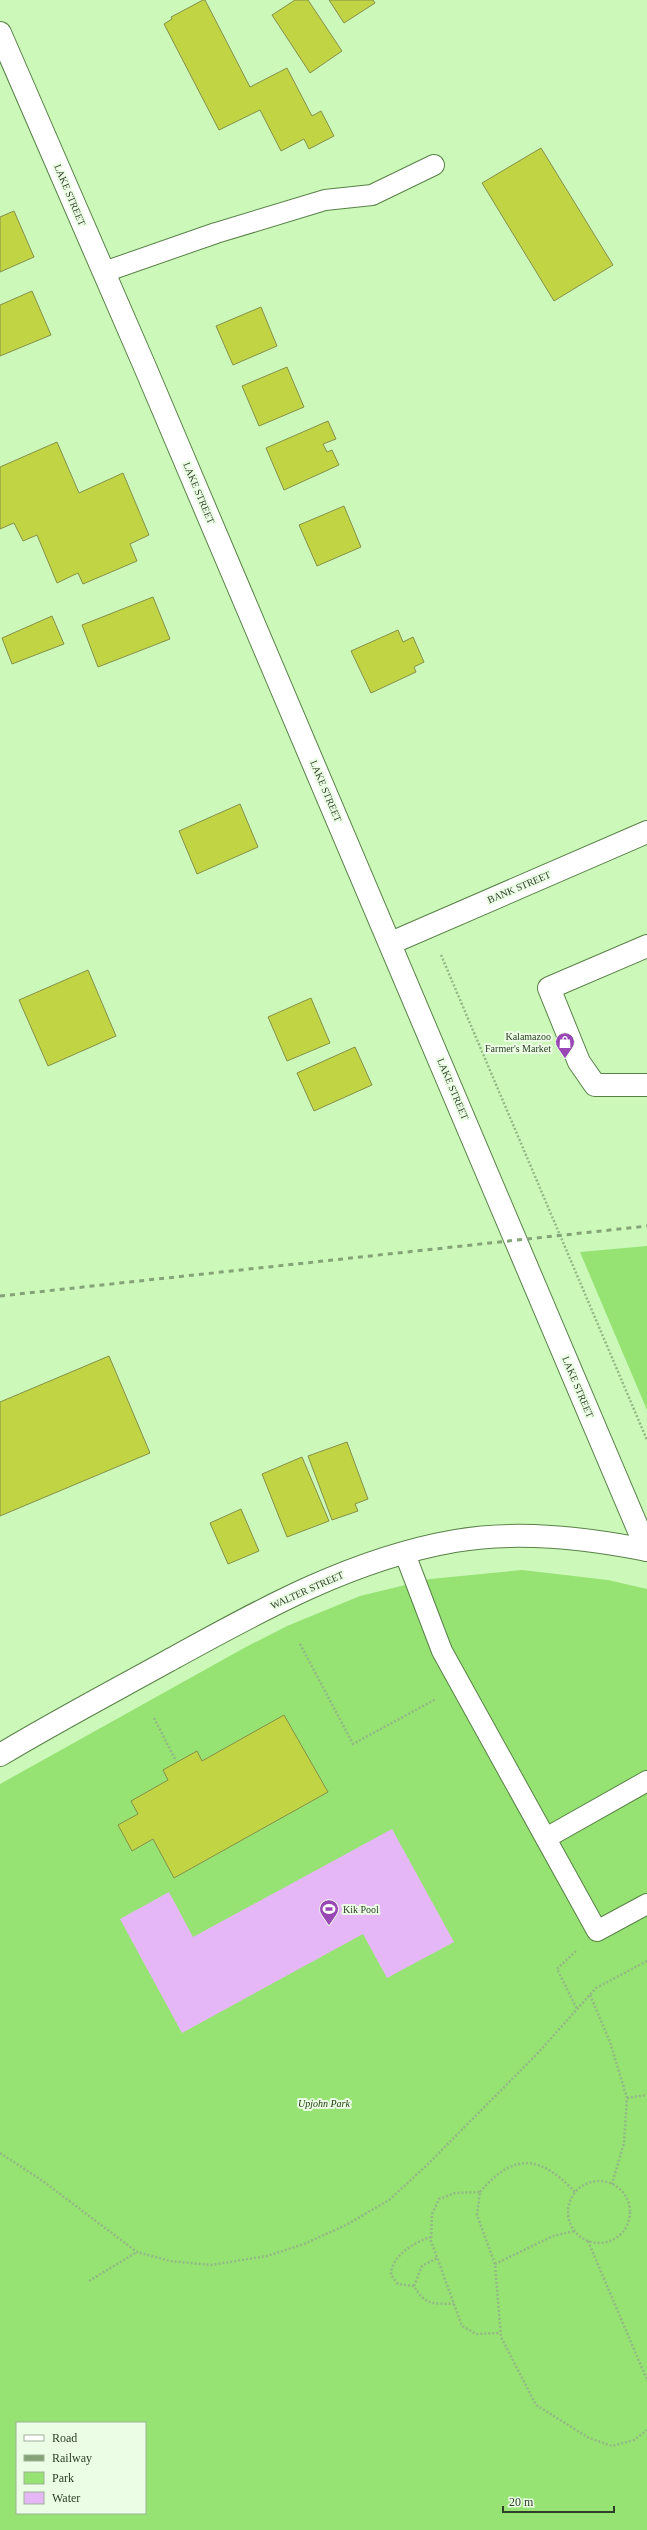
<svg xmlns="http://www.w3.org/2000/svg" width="647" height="2530" viewBox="0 0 647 2530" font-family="'Times New Roman',serif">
<rect width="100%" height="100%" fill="#ccf9ba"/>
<g fill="#96e373" fill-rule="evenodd">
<polygon points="647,1246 647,1410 580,1252"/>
<path d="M522,1570L608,1580L647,1589V2530H0V1784L244,1648L287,1626L360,1596L430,1579ZM17,2423H145V2513H17Z"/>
</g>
<polygon fill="#e6b7f7" points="392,1829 454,1942 387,1978 363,1934 182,2033 120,1919 169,1892 193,1937"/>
<g fill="#c1d443" stroke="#85904a">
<polygon points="203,0 205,0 250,87 287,68 312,116 321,111 334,136 309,149 304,139 281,151 260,110 219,130 164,24 172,19 171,17"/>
<polygon points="295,0 308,0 342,51 310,73 272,15"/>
<polygon points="329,0 373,0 375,3 344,23"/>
<polygon points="541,148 613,265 554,301 482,183"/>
<polygon points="14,211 34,257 0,272 0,217"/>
<polygon points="32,291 51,335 0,356 0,305"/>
<polygon points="261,307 277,346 233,365 216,326"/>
<polygon points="287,367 304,407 259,426 242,386"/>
<polygon points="328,421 336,439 323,444 327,452 332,450 339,465 284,490 266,448"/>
<polygon points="57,442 79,493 123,473 149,535 130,544 137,561 83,584 78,573 57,583 37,535 23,541 14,523 0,529 0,467"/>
<polygon points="344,506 361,547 317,566 299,525"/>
<polygon points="153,597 170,639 98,667 82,625"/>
<polygon points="52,616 64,644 12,664 2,638"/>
<polygon points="398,630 403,642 413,637 424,662 414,667 416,672 371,693 351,651"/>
<polygon points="240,804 258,847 197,874 179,831"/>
<polygon points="88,970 116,1036 48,1066 19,1000"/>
<polygon points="311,998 330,1043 287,1061 268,1017"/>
<polygon points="355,1047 372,1085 314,1111 297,1073"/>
<polygon points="109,1356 150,1453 0,1516 0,1402"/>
<polygon points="347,1442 368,1499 355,1504 358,1511 332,1520 308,1456"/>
<polygon points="302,1457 329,1521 287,1537 262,1474"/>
<polygon points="241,1509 259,1551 228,1564 210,1523"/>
<polygon points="284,1715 328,1792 174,1878 153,1839 132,1851 118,1825 138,1814 131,1801 168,1780 163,1770 197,1751 202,1761"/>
</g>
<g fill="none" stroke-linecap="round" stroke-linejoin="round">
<defs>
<g id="service">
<polyline points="104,272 216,233 325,200 372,195 434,165"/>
<polyline points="405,1554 442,1651 597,1931 647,1904"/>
<polyline points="546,1838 647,1781"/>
</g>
<g id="minor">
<polyline points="0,33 145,367 647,1550"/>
<polyline points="391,943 647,832"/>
<polyline points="647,946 549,988 579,1062 595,1085 647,1085"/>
<path d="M0,1755C55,1722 112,1692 168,1661C259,1611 351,1559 455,1541C518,1530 584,1538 647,1550"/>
</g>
</defs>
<use href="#service" stroke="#598148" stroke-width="22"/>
<use href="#minor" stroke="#598148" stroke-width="24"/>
<g stroke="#93b785" stroke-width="2.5" stroke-dasharray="2 2" stroke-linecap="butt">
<polyline points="441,955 647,1440"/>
<polyline points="300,1644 353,1744 436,1699"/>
<polyline points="154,1718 176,1761"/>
<polyline points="576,1951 557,1969 577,2009"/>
<polyline points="590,1995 610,2042 627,2098 624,2143 612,2184"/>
<polyline points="627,2098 647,2095"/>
<polyline points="0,2153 40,2179 137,2252 170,2261 211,2265 267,2256 304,2244 346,2225 389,2200 426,2166 536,2055 596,1988 647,1961"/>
<circle cx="599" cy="2212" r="31"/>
<path d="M480,2192C514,2152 540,2155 575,2192"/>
<polyline points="574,2231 553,2236 495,2264 501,2337 536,2405 589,2438 612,2446 634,2440 647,2430"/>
<path d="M431,2237C414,2242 391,2256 391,2275L398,2284L414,2286C425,2306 433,2303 454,2304"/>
<polyline points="588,2241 647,2380"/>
<polyline points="495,2264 477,2215 480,2192 455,2193 439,2199 432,2214 431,2241 462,2326 476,2334 500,2333"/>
<polyline points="89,2281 137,2252"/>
<polyline points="414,2286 422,2266 437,2258"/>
</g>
<use href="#service" stroke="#fff" stroke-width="20"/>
<use href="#minor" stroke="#fff" stroke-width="22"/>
<polyline stroke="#84a477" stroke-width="3" stroke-dasharray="5 5" stroke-linecap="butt" points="0,1296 647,1226"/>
</g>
<defs>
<symbol id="shop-pin" viewBox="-11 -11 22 30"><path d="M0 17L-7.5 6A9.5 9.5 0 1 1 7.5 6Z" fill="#9a47b6" stroke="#ebfde4"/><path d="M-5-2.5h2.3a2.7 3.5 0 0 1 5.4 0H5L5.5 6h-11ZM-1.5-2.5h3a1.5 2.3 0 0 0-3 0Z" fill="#fff"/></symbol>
<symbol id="stadium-pin" viewBox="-11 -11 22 30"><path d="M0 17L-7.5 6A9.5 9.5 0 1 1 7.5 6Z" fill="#9a47b6" stroke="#ebfde4"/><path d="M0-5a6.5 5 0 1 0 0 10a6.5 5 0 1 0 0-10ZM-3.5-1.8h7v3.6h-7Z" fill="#fff"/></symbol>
</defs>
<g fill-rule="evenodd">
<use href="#shop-pin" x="554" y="1031" width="22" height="30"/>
<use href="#stadium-pin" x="318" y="1898" width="22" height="30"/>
</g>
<g text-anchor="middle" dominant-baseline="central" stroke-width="4" stroke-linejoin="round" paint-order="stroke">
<g font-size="10" fill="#2e4027" stroke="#ebfde4">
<text transform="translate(70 195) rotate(67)">LAKE STREET</text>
<text transform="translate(199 493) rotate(67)">LAKE STREET</text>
<text transform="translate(326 791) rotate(67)">LAKE STREET</text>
<text transform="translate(519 887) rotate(-23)">BANK STREET</text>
<text transform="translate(453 1089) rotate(67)">LAKE STREET</text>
<text transform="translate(578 1387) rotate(67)">LAKE STREET</text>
<text transform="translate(307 1590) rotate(-24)">WALTER STREET</text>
</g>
<g font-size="10" fill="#2e4027" stroke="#ebfde4" text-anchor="end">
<text x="551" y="1036">Kalamazoo<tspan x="551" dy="12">Farmer's Market</tspan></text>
<text x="343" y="1909" text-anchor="start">Kik Pool</text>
</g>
<g font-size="10" font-style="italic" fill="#193609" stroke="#ebfde4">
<text x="324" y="2103">Upjohn Park</text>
</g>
</g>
<rect x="16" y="2422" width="130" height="92" fill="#ebfde4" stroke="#9fb198"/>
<rect x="24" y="2435" width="20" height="6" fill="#ffffff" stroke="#9fb198"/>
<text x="52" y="2442" font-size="12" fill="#2e4027">Road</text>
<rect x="24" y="2455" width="20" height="6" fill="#84a477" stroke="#9fb198"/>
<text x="52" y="2462" font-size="12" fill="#2e4027">Railway</text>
<rect x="24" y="2472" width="20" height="12" fill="#96e373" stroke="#9fb198"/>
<text x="52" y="2482" font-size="12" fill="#2e4027">Park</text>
<rect x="24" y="2492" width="20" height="12" fill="#e6b7f7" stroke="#9fb198"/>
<text x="52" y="2502" font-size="12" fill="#2e4027">Water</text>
<path d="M503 2506v6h111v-6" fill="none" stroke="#2e4027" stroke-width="2"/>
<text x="509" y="2506" font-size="12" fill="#2e4027" stroke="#ebfde4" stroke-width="3" paint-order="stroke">20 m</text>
</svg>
